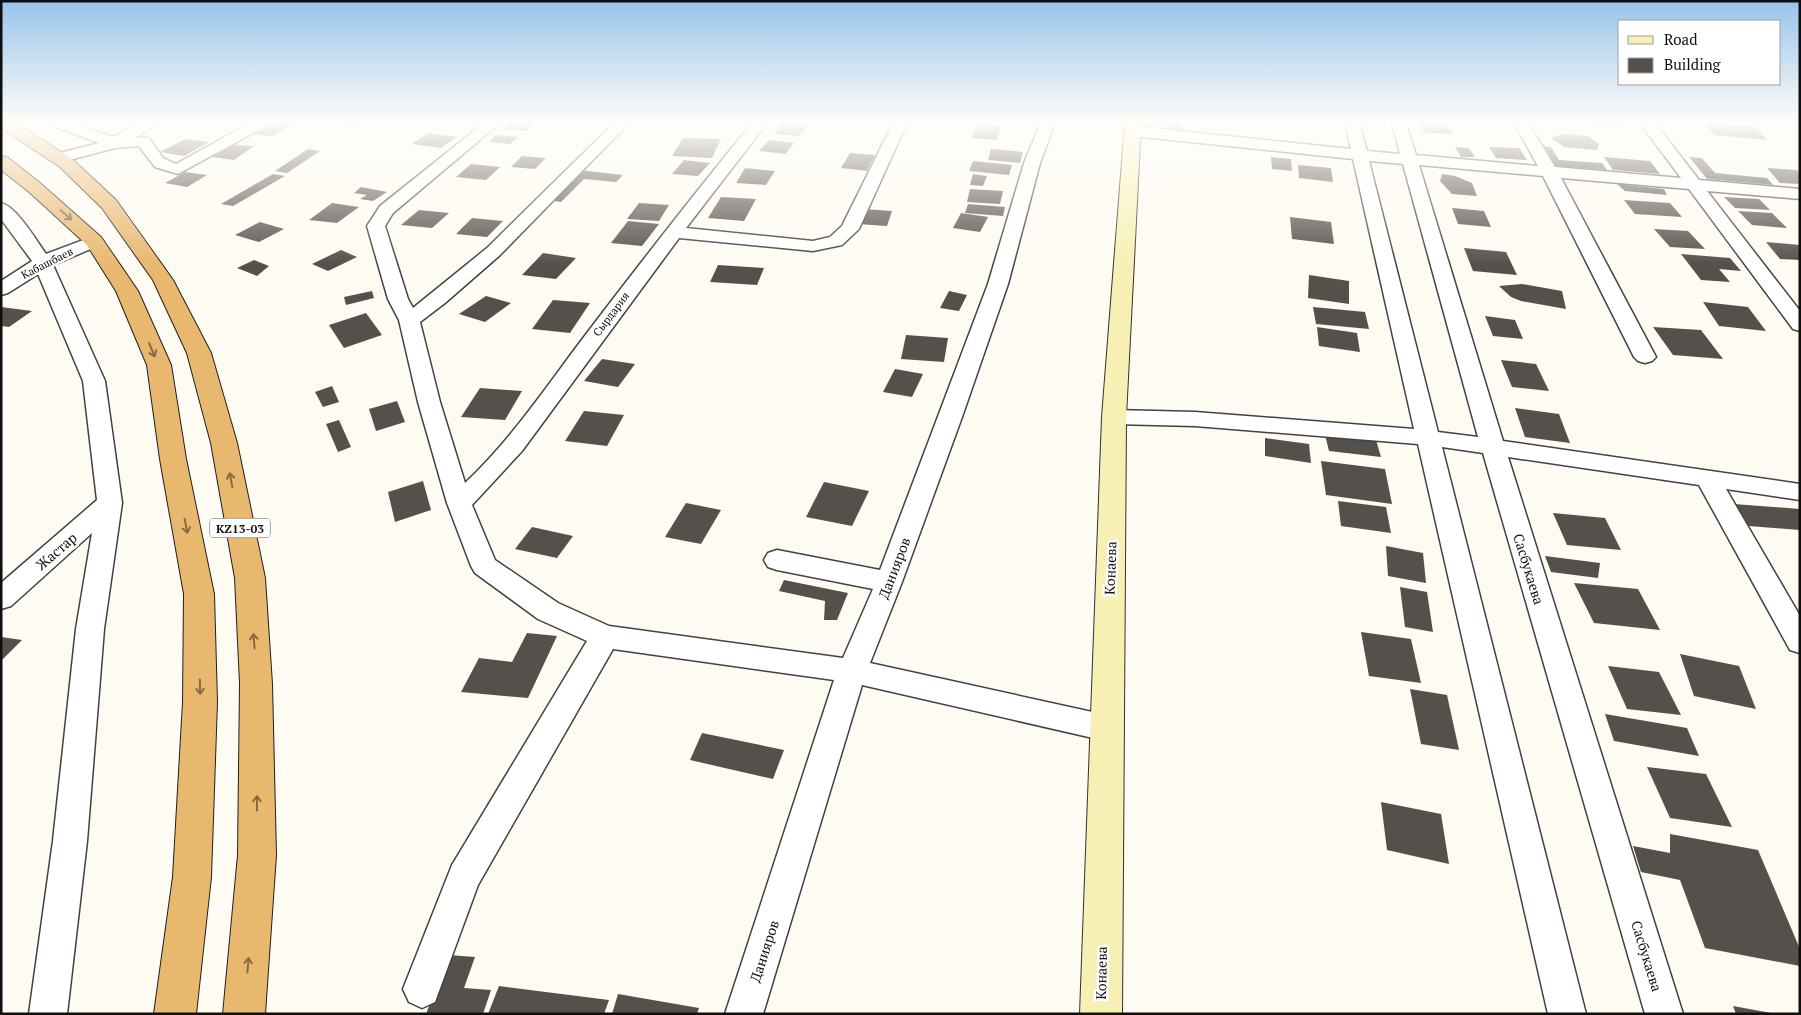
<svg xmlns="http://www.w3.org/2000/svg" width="1801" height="1015" viewBox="0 0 1801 1015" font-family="'PT Serif',serif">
<rect width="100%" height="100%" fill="#fefbf2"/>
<g fill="#56504c">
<polygon points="270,123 295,123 273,136 251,134"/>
<polygon points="353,123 375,123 371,125 361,123 354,128 347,127"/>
<polygon points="511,123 536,123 527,131 504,129"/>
<polygon points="783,123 807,126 799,136 774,134"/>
<polygon points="1419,123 1446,123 1453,134 1424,133"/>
<polygon points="1591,123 1621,123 1625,127 1593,125"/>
<polygon points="1705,123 1756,127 1767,140 1714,135"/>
<polygon points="978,124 1002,126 997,140 972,138"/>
<polygon points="1165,124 1180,125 1181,130 1166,129"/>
<polygon points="428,133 457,137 441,148 412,144"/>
<polygon points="1563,134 1588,136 1599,144 1597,150 1564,147 1551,138"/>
<polygon points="496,135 518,137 510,144 489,142"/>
<polygon points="683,138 721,139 712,158 672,156"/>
<polygon points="185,139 209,142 184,156 160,152"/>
<polygon points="769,140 794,143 785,154 759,151"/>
<polygon points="233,145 254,146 234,160 212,157"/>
<polygon points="1540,146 1551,147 1559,160 1602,163 1607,170 1552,166"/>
<polygon points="1455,147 1469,148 1475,157 1461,157"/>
<polygon points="1489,147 1519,148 1527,160 1496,158"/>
<polygon points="308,149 320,151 287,173 275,171"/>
<polygon points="991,149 1023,152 1020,163 988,160"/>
<polygon points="850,153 875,155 867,171 841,168"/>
<polygon points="522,156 546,158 535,169 511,167"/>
<polygon points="1271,157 1291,159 1292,171 1272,169"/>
<polygon points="1604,157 1650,161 1660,174 1613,170"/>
<polygon points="1689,157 1702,158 1715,173 1767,178 1773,185 1707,179"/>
<polygon points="684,160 710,163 698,176 672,174"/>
<polygon points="973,161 1012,165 1009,175 969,171"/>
<polygon points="471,164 500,167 486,180 456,177"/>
<polygon points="1298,165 1331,168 1333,182 1299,178"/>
<polygon points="745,168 775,171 766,185 736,183"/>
<polygon points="1767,168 1797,170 1800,174 1800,184 1780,183"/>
<polygon points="579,170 623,175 616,182 584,179 561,202 548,200"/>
<polygon points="185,172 207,175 187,187 165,183"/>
<polygon points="273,174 285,176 233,206 221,204"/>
<polygon points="973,174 987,176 983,186 970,185"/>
<polygon points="1442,174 1455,176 1472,183 1477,196 1452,194 1440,181"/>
<polygon points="1617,184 1664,189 1667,195 1625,191"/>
<polygon points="361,187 387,192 373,201 360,199 367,195 354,193"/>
<polygon points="970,189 1003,191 1000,204 967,202"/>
<polygon points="721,197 756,199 744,221 708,218"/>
<polygon points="1724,197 1759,199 1770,210 1735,208"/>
<polygon points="1624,200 1670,203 1682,217 1635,214"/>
<polygon points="332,203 359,207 337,223 309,220"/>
<polygon points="639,203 669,205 659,221 627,219"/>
<polygon points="968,204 1005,207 1003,216 965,213"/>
<polygon points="1452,208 1484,211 1491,227 1458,224"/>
<polygon points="864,209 892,211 887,226 858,224"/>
<polygon points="419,210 449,213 432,228 401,225"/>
<polygon points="1738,211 1772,213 1787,228 1752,225"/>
<polygon points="961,213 988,217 980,232 953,228"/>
<polygon points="1290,217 1331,222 1334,244 1292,239"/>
<polygon points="472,218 503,221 487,237 456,234"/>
<polygon points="628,221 659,224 642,246 611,243"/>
<polygon points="260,222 284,229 259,242 235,235"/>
<polygon points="1654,229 1688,231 1705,249 1670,247"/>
<polygon points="1766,242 1800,245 1800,260 1780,259"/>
<polygon points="1464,248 1506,252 1517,275 1473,271"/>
<polygon points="341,250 357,257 328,271 312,264"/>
<polygon points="543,253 576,258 556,279 522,275"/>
<polygon points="1681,254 1730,258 1741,271 1719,269 1730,282 1701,280"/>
<polygon points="254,260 269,266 257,276 237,268"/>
<polygon points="718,265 764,268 757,285 710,282"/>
<polygon points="1309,275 1349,281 1349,304 1308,298"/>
<polygon points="1522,284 1562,291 1566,309 1521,301 1511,297 1499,286"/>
<polygon points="372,291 374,298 346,305 344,297"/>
<polygon points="949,291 967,295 959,311 940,308"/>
<polygon points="486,296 511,303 485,322 459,314"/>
<polygon points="553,300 590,303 570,333 532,329"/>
<polygon points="1703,302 1748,307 1766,331 1719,326"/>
<polygon points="1,307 32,311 9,327 1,326"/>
<polygon points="1313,307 1365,312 1369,329 1316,324"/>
<polygon points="366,313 382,335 344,348 329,325"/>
<polygon points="1485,316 1515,320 1523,339 1493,336"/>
<polygon points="1317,327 1357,333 1360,352 1319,346"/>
<polygon points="1653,327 1701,330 1723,359 1673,355"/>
<polygon points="906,335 948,338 944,362 901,359"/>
<polygon points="602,359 635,364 618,387 584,381"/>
<polygon points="1501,360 1536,364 1549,391 1512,387"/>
<polygon points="895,369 923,374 912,397 883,392"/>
<polygon points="332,386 339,402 323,407 315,392"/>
<polygon points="480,388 522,391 505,420 461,417"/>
<polygon points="397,401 405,422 376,431 369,409"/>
<polygon points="1515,408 1559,414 1570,443 1525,437"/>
<polygon points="584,411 624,415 607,446 565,441"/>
<polygon points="339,420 351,447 338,452 326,424"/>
<polygon points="1325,435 1376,440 1381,457 1329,451"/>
<polygon points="1265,438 1309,444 1311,463 1265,456"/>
<polygon points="1321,461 1385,469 1392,504 1326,495"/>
<polygon points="423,481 431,510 395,522 388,492"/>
<polygon points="824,482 869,491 852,526 806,517"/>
<polygon points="1338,501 1386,507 1391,533 1341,526"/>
<polygon points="686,503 721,510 701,544 665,537"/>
<polygon points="1734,504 1800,509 1800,530 1749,526"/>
<polygon points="1553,513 1605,518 1621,550 1567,545"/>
<polygon points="532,527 573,536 557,558 515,549"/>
<polygon points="1386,546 1423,553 1426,583 1388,576"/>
<polygon points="1545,556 1600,563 1598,578 1551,572"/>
<polygon points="784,580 848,593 837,620 824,620 825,601 779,591"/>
<polygon points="1574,583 1638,589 1660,630 1594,623"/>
<polygon points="1400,587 1427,592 1433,632 1405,627"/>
<polygon points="1361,632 1411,639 1421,683 1369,676"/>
<polygon points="527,633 557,636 528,698 461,692 479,658 512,662"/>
<polygon points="1,637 22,640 1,661"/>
<polygon points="1680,654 1739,666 1756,709 1694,696"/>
<polygon points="1608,666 1659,672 1681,715 1627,709"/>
<polygon points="1410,689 1447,695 1459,750 1421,744"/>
<polygon points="1605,714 1687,728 1699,756 1614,741"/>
<polygon points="702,733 784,750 773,779 690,760"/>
<polygon points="1647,767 1706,774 1732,827 1670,818"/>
<polygon points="1381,802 1441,814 1449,864 1387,850"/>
<polygon points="1670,834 1758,850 1800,949 1800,966 1705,948 1680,880 1641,872 1633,846 1670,853"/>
<polygon points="449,955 475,957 464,988 491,990 483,1014 426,1014"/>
<polygon points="499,986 609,1000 604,1014 488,1014"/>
<polygon points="618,994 699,1008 697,1014 612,1014"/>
<polygon points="1733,1006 1771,1013 1770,1014 1736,1014"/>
</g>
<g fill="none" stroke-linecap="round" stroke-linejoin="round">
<defs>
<g id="minor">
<polygon points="51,123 72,123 114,137 139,123 156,123 154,126 136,137 149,138 163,158 176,164 250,123 268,123 266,126 178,174 155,167 139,146 115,148 58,163 52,161 50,158 52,155 99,143 53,126"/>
<path d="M484,123H500L393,213L385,226L408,299L413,308L487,248L614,123H629L500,255L445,303L420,322L440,402L465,483C512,439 548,384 587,333C641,262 695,193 752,123H767L686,228L813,241L830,237L842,226L893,123H907L859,229L842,245L813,251L679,238L522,451L472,505L495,560L558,603L609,626L843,658L873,589L777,570L768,567L764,560L768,553L777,550L880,570L988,284L1024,163L1041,123H1055L1040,163L1008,284L962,417L902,582L870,663L1106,715L1117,719L1121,728L1117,737L1106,741L862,685L763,1014H725L834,680L613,649L478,885L435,1002L422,1008L409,1002L403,989L452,865L587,641L538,619L475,573L471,566L447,503L418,402L399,320L388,299L367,226L380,206Z"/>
<path d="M1345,123H1359L1367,151L1400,154L1392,123H1406L1416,155L1538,166L1514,123H1528L1555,167L1681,178L1640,123H1655L1699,180L1800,189V199L1707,191L1800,311V331L1793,329L1689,189L1561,178L1656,357L1652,361L1645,363L1638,361L1634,357L1543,176L1419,165L1503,441L1800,484V500L1726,489L1800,616V653L1790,650L1699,485L1508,457L1683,1014H1645L1483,453L1442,447L1586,1014H1548L1418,444L1195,426L1114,424L1106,422L1103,417L1106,412L1114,410L1195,412L1414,429L1353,159L1132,136L1127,134L1124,131L1127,128L1132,126L1351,149ZM1369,161L1403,164L1478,437L1438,432Z"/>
<path d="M1,203C17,207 36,240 46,254L94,236L100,237L103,241L100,245L53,265L105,381L122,503L104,629L87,841L67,1014H29L53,841L76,629L92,533L11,606L1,609V583L97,500L83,381L38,274L8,293L1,295V281L32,261L1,219Z"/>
</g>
<polygon id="secondary" points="1125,123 1141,123 1126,417 1122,1014 1080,1014 1102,417"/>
<g id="trunk">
<polygon points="1,123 16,123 72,159 116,200 173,280 211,353 237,443 265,578 272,684 276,855 265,1014 223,1014 238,855 240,684 235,578 211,443 187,353 153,280 102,208 60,167 1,128"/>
<polygon points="1,156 7,157 40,183 101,237 138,291 171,365 186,459 214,594 217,702 211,877 196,1014 154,1014 173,877 183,702 184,594 160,459 147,365 116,291 87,245 28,191 1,170"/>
</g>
</defs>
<use href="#minor" stroke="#424242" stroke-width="3"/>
<use href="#secondary" stroke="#313131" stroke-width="2"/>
<use href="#trunk" stroke="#202020" stroke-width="2"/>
<use href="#minor" fill="#fff" fill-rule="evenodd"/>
<use href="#secondary" fill="#f6f0b4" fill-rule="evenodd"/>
<use href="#trunk" fill="#e8b86f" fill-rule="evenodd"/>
</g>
<defs><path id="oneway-shaft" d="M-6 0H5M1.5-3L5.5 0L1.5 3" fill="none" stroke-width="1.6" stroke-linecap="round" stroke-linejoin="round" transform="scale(1.25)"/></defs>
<g stroke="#866c44">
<use href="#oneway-shaft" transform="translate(66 215) rotate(41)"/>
<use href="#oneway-shaft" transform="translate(152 350) rotate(67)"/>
<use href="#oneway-shaft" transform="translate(231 480) rotate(-101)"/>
<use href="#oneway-shaft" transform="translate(186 526) rotate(79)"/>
<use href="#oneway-shaft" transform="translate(254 641) rotate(-94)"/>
<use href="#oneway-shaft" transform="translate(200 687) rotate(89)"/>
<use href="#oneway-shaft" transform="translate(257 803) rotate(-90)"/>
<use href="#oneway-shaft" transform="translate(248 965) rotate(-85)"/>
</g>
<linearGradient id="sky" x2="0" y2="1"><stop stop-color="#96c4eb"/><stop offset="0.46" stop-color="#fffdf9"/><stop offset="1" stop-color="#fffdf9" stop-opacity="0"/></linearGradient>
<rect width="1801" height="265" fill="url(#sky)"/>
<g text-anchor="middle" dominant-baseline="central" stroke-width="5" stroke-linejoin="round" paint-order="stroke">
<g font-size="11" fill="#0f0f0f" stroke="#fff">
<text transform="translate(47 263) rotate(-27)">Кабашбаев</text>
<text transform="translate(611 314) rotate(-53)">Сырдария</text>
</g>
<rect fill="#fff" stroke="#575757" stroke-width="1" x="210" y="518.5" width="60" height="19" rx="4"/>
<g font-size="12" font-weight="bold" fill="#0f0f0f">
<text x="240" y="528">KZ13-03</text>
</g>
<g font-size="14" fill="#0f0f0f" stroke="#fff">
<text transform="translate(56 551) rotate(-41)">Жастар</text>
<text transform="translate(894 568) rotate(-69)">Данияров</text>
<text transform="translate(1110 568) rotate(-88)">Конаева</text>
<text transform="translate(1529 569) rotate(73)">Сасбукаева</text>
<text transform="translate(764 951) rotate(-72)">Данияров</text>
<text transform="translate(1647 956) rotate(73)">Сасбукаева</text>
<text transform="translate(1101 973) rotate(-89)">Конаева</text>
</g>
</g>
<rect width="1801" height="1015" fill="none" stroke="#0f0f0f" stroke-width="5"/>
<rect x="1618" y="20" width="162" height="65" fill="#ffffff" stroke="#9f9f9f"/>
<rect x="1628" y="36" width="25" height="8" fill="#f6f0b4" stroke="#9f9f9f"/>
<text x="1664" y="45" font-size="15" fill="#0f0f0f">Road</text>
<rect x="1628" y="58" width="25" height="15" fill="#56504c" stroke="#9f9f9f"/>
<text x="1664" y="70" font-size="15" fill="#0f0f0f">Building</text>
</svg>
